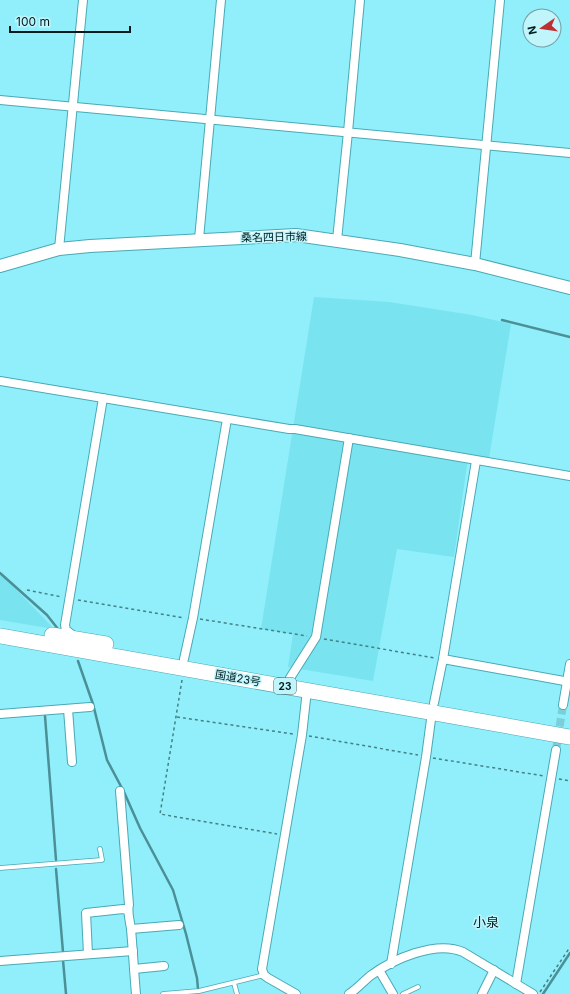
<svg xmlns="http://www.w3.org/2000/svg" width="570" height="994" viewBox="0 0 570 994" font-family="Inter,'Noto Sans JP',sans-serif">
<rect width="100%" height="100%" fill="#90effa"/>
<g fill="#79e3ef">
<polygon points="314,297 389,302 472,315 511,324 489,458 468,458 454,557 397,549 373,681 288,667 293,634 261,629"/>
<polygon points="0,575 8,581 54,629 0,620"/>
</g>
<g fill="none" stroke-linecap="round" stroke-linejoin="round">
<g stroke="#4b8f97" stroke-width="2.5">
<polyline points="502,320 570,337"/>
<polyline points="0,573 47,615 58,629"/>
<polyline points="78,661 93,704 107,760 124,792 140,828 173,890 186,934 197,978 198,989"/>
<polyline points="45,716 56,860"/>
<polyline points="56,869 63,952"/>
<polyline points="63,960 66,994"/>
<polyline points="543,994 570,953"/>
</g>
<polyline stroke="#7acfd9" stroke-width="8" stroke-dasharray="8 4" stroke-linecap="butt" points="556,750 563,705"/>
<defs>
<g id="lane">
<polyline points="0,868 102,860 100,849"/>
<polyline points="234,983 237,994"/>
<polyline points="163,994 199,991 264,975"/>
<polyline points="403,994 418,987"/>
</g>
<g id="street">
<polyline points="0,100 570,153"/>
<polyline points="199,239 221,0"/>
<polyline points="337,240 348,132 360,0"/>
<polyline points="59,249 83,0"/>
<polyline points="475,264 500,0"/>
<polyline points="0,381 289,429 295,429 570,476"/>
<polyline points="74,636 66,630 65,625 103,398"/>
<polyline points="184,659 193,618 227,419"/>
<polyline points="443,659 570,682"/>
<polyline points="290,678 316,637 349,438"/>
<polyline points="434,703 443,659 476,461"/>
<polyline points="563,705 570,664"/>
<polyline points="68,709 72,762"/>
<polyline points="0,714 90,707"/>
<path d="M120,791L129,905C127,912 130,921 131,929C133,951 134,972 136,994"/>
<polyline points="131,929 179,925"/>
<polyline points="88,954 86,913 123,909 127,910"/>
<polyline points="0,961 133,951"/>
<polyline points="391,964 426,757 432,712"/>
<polyline points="134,969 164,966"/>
<polyline points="379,970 393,994"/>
<polyline points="516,984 556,750"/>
<polyline points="296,994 268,978 264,975 262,969 302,735 307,690"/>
<path d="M349,994C357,989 363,982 370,976C393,959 436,940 463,952L533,994"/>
<polyline points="482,994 494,970"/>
</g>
<polyline id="secondary" points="0,266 59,249 90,246 296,235 400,250 475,264 570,288"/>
<g id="highway">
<polyline points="52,635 106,644"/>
<polyline points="0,636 570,737"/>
</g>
</defs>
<use href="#lane" stroke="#49a9b4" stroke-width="5.5"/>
<use href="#street" stroke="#49a9b4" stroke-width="10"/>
<use href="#secondary" stroke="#49a9b4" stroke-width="14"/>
<use href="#highway" stroke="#49a9b4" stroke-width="16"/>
<g stroke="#448087" stroke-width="1.5" stroke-dasharray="3 3" stroke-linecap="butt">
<polyline points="27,590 62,597"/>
<polyline points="78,600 184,618"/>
<polyline points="200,619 307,636"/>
<polyline points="324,639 435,658"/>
<polyline points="182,680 160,814 277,834"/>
<polyline points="177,717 293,734"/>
<polyline points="309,736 418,755"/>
<polyline points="433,758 544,776"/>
<polyline points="559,779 570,781"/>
<polyline points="540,992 570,947"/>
</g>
<use href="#lane" stroke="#fff" stroke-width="4"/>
<use href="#street" stroke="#fff" stroke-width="8"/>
<use href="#secondary" stroke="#fff" stroke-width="12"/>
<use href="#highway" stroke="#fff" stroke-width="15"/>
</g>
<g text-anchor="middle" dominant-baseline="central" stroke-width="3" stroke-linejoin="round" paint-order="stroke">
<rect fill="#c0f5fc" stroke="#3a5d61" stroke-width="1" x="274" y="678" width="22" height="16" rx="3"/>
<g font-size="10" font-weight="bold" fill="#001c1f">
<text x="285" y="686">23</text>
</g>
<g font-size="11" fill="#001c1f" stroke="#c0f5fc">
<text transform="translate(274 237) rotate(-1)">桑名四日市線</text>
<text transform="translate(238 678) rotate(10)">国道23号</text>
</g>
<g font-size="13" fill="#001c1f" stroke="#c0f5fc">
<text x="486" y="922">小泉</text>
</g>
</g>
<g transform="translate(542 28) rotate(257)"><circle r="19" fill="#c0f5fc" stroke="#739ea4"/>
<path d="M0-3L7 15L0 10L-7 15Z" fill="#be2f30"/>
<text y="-6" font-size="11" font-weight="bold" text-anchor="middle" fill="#001c1f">N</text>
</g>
<path d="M10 26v6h120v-6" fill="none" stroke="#001c1f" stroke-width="2"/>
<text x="16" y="26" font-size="12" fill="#001c1f" stroke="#c0f5fc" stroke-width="3" paint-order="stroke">100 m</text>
</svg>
